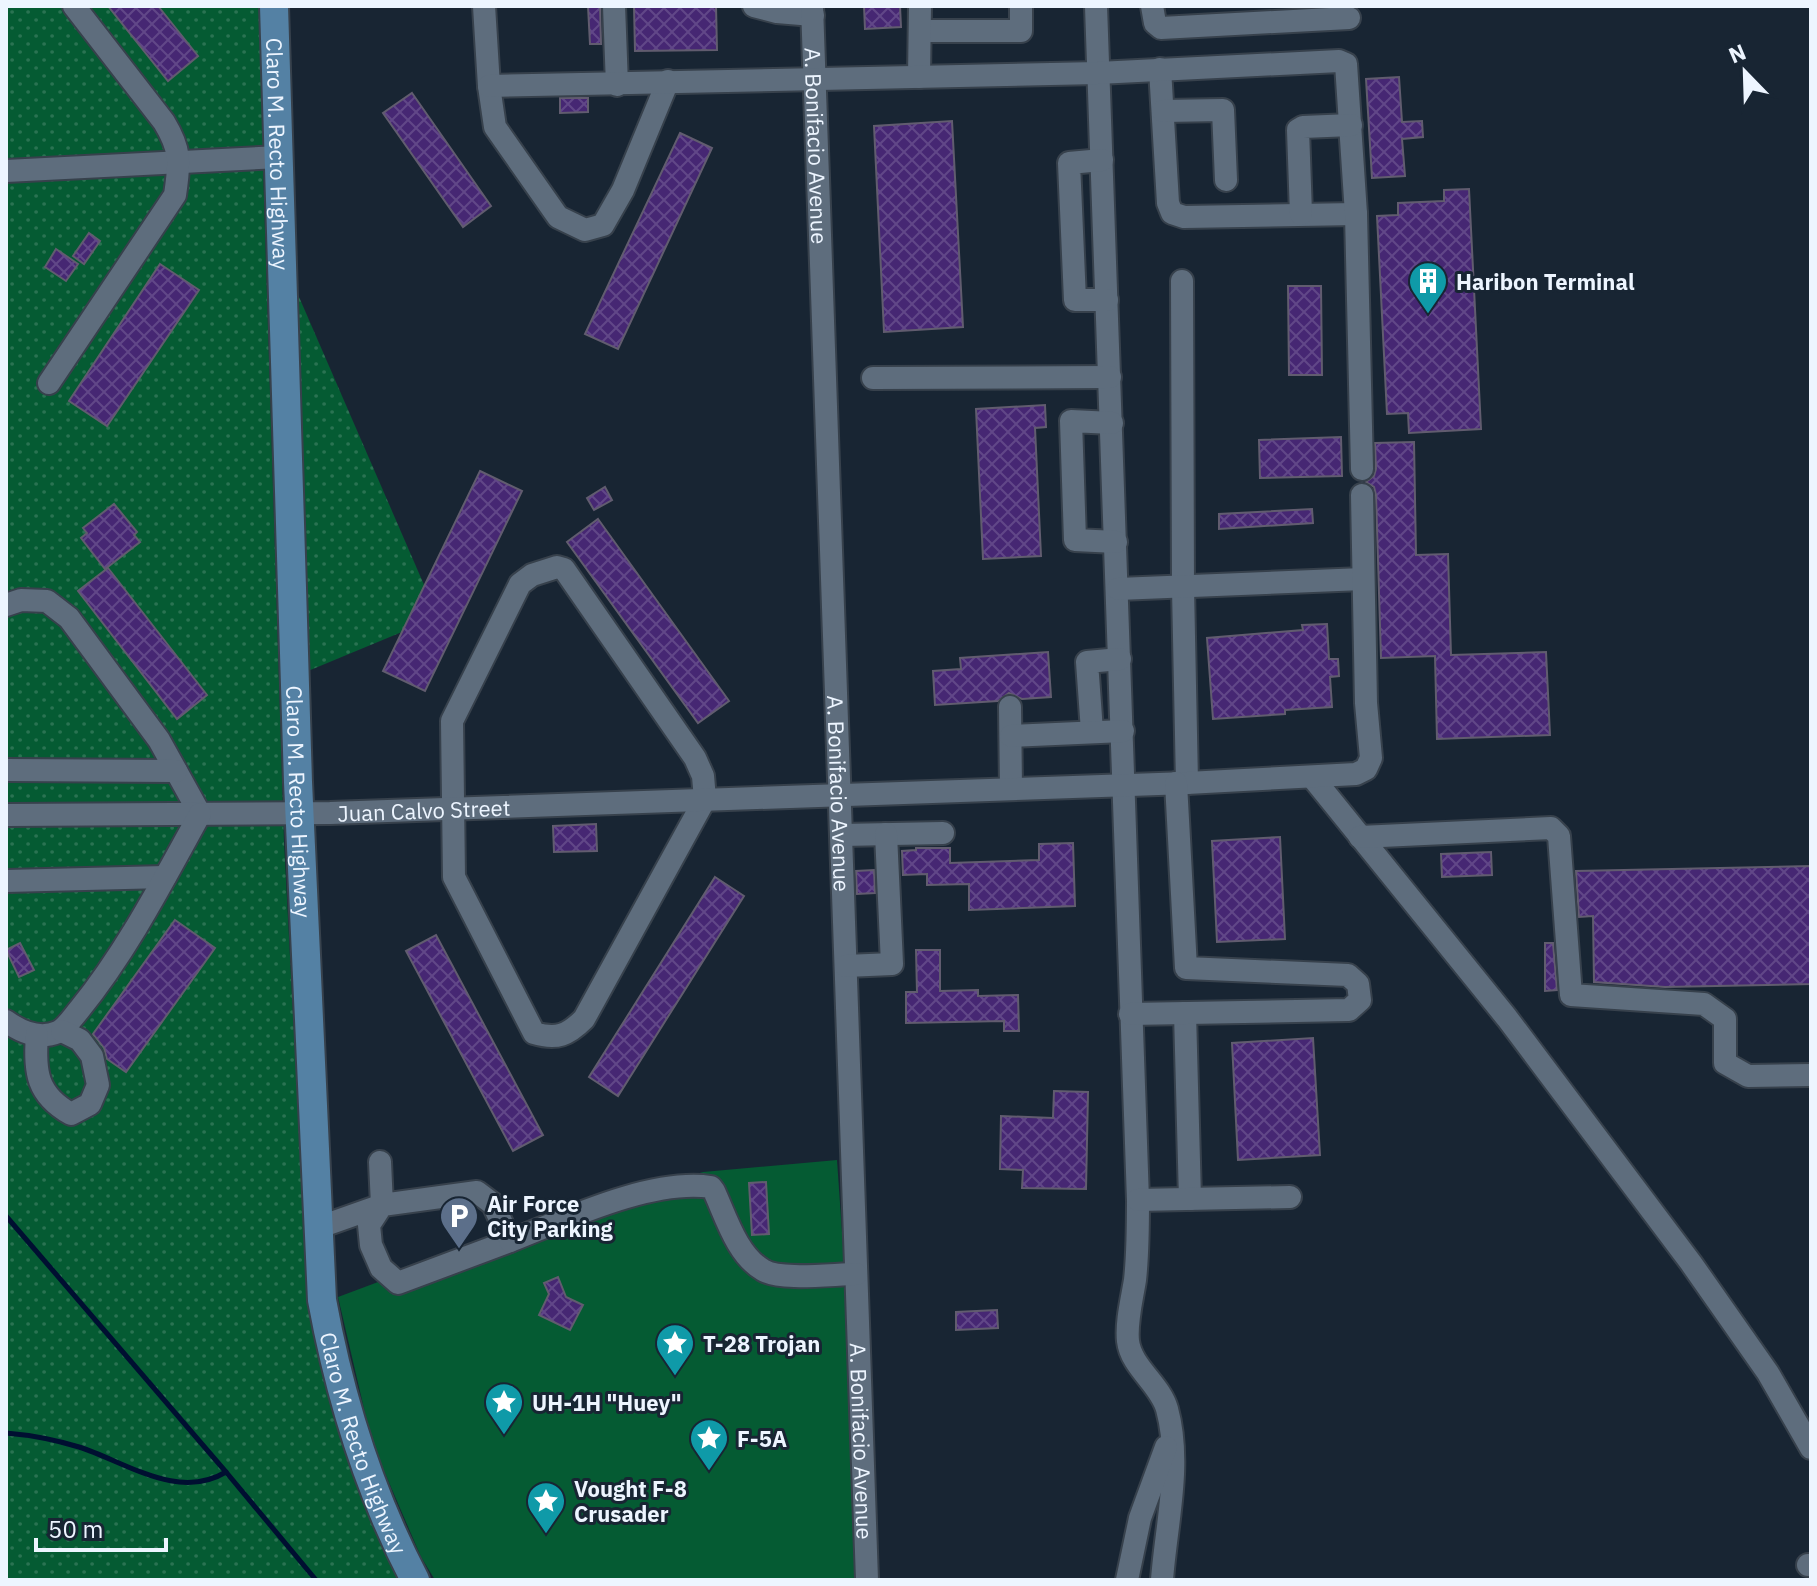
<svg xmlns="http://www.w3.org/2000/svg" width="1817" height="1586" viewBox="0 0 1817 1586" font-family="'IBM Plex Sans',sans-serif">
<defs>
<pattern id="grass-dots" width="8" height="8" patternUnits="userSpaceOnUse" patternTransform="scale(2)"><rect width="8" height="8" fill="#055b33"/><path d="M2 2h.1M6 6h.1" fill="none" stroke="#2a7352" stroke-width="1.8" stroke-linecap="round"/></pattern>
<pattern id="building-cross-hatch" width="8" height="8" patternUnits="userSpaceOnUse" patternTransform="scale(2)"><rect width="8" height="8" fill="#462773"/><path d="M0 0l8 8M0 8l8-8" fill="none" stroke="#614788"/></pattern>
</defs>
<rect width="100%" height="100%" fill="#182533"/>
<g fill="url(#grass-dots)">
<polygon points="6,6 262,6 264,18 263,166 284,842 304,1224 310,1292 405,1580 6,1580"/>
<polygon points="296,290 438,617 308,671"/>
</g>
<polygon fill="#055b33" points="837,1160 845,1275 855,1580 435,1580 421,1557 372,1443 338,1297 509,1233 703,1172"/>
<g fill="none" stroke-linecap="round" stroke-linejoin="round">
<g stroke="#000f31" stroke-width="5">
<polyline points="6,1216 226,1472"/>
<path d="M6,1433C30,1435 56,1440 79,1447C126,1462 178,1501 226,1472L316,1580"/>
</g>
</g>
<g fill="url(#building-cross-hatch)" stroke="#615c6f" stroke-width="2">
<polygon points="108,6 158,6 198,56 168,81"/>
<polygon points="588,6 600,6 601,44 590,44"/>
<polygon points="634,6 716,6 717,50 635,51"/>
<polygon points="864,6 900,6 901,27 865,29"/>
<polygon points="1399,77 1402,122 1422,121 1423,137 1402,139 1405,176 1372,178 1366,79"/>
<polygon points="412,93 491,206 463,227 383,113"/>
<polygon points="560,98 588,98 588,112 560,113"/>
<polygon points="952,121 963,327 884,332 874,126"/>
<polygon points="680,133 712,148 618,349 585,334"/>
<polygon points="1469,189 1481,429 1409,433 1408,413 1387,414 1377,216 1398,215 1398,203 1444,201 1444,190"/>
<polygon points="89,233 100,241 84,264 73,256"/>
<polygon points="56,249 78,264 66,281 45,267"/>
<polygon points="160,264 199,290 107,426 69,401"/>
<polygon points="1288,286 1321,286 1322,375 1289,375"/>
<polygon points="1045,405 1046,427 1035,428 1041,556 983,559 976,409"/>
<polygon points="1341,437 1342,476 1260,478 1259,440"/>
<polygon points="1414,442 1416,555 1448,554 1451,655 1546,652 1550,735 1437,739 1435,656 1381,658 1376,495 1374,487 1366,482 1374,476 1376,469 1375,443"/>
<polygon points="480,471 522,491 425,691 383,671"/>
<polygon points="605,487 612,500 594,510 587,498"/>
<polygon points="114,504 137,532 134,535 140,542 105,569 81,538 87,533 83,528"/>
<polygon points="1312,509 1313,523 1219,529 1219,514"/>
<polygon points="598,519 729,701 698,723 567,542"/>
<polygon points="108,568 207,695 177,719 78,591"/>
<polygon points="1327,624 1329,659 1338,659 1339,676 1330,677 1332,707 1285,710 1285,714 1213,719 1207,638 1303,630 1302,625"/>
<polygon points="1048,652 1051,697 1022,699 1009,693 998,701 935,705 933,671 961,669 960,658"/>
<polygon points="596,824 597,851 554,852 553,826"/>
<polygon points="1280,837 1285,939 1217,942 1212,841"/>
<polygon points="1073,843 1075,906 969,910 969,884 927,885 927,874 903,875 902,851 916,850 916,848 950,848 950,863 1039,860 1039,844"/>
<polygon points="1491,852 1492,875 1442,877 1441,854"/>
<polygon points="1811,866 1811,984 1665,987 1594,982 1593,916 1579,917 1576,871"/>
<polygon points="874,870 875,893 857,894 856,871"/>
<polygon points="715,877 744,896 618,1096 589,1077"/>
<polygon points="175,920 215,948 126,1072 107,1059 104,1048 93,1034"/>
<polygon points="436,935 543,1135 513,1151 406,951"/>
<polygon points="20,943 34,970 19,977 6,950"/>
<polygon points="1545,943 1553,943 1557,990 1545,991"/>
<polygon points="916,950 940,950 940,991 978,990 978,996 1018,995 1019,1031 1004,1031 1004,1021 906,1023 906,992 917,992"/>
<polygon points="1313,1038 1320,1155 1238,1160 1232,1043"/>
<polygon points="1054,1091 1088,1092 1086,1189 1022,1188 1023,1170 1000,1169 1001,1116 1053,1118"/>
<polygon points="766,1182 769,1234 752,1235 749,1183"/>
<polygon points="558,1277 566,1297 583,1305 570,1330 539,1315 549,1294 544,1283"/>
<polygon points="997,1310 998,1328 956,1330 956,1312"/>
</g>
<g fill="none" stroke-linecap="round" stroke-linejoin="round">
<defs>
<g id="minor">
<polyline points="484,6 489,86 495,127 558,217 585,230 603,225 623,190 668,81"/>
<polyline points="614,6 617,85"/>
<polyline points="754,6 777,12 813,15"/>
<path id="s1" d="M812,6L867,1580"/>
<path d="M1096,6L1138,1200C1138,1227 1138,1253 1135,1280C1132,1299 1126,1322 1128,1341C1131,1367 1160,1384 1167,1409C1182,1464 1166,1525 1162,1580"/>
<polyline points="1152,6 1155,23 1161,28 1349,18"/>
<polyline points="920,31 1021,31 1021,6"/>
<polyline points="1160,69 1168,203 1172,213 1184,217 1356,214"/>
<polyline points="919,77 920,6"/>
<polyline points="489,86 1098,73 1339,61 1346,64 1356,214 1362,469"/>
<polyline points="1163,111 1223,110 1226,180"/>
<polyline points="1102,160 1069,163 1075,300 1107,300"/>
<polyline points="6,171 279,157"/>
<polyline points="1301,214 1298,130 1303,127 1351,125"/>
<polyline points="1182,281 1183,588 1187,783"/>
<polyline points="873,378 1110,377"/>
<path d="M49,383L175,195C180,162 181,150 164,122L74,6"/>
<polyline points="1112,423 1071,421 1075,540 1116,542"/>
<path d="M557,567L564,569L695,758L703,776L705,799L584,1019C568,1035 557,1040 534,1033L454,877L452,721L520,584L532,575Z"/>
<polyline points="1118,589 1363,579"/>
<polyline points="6,605 21,600 47,601 69,618 159,740 200,814"/>
<polyline points="1010,707 1011,788"/>
<polyline points="1092,731 1087,662 1120,659"/>
<polyline points="1011,736 1123,731"/>
<polyline points="6,770 176,771"/>
<polyline points="1313,778 1507,1018 1691,1263 1768,1373 1811,1448"/>
<path id="s2" d="M6,815L330,813L1187,783L1356,774L1366,769L1371,758L1366,703L1362,495"/>
<polyline points="842,835 943,833"/>
<polyline points="1360,837 1551,828 1559,836 1571,995 1704,1004 1725,1019 1725,1063 1748,1076 1811,1075"/>
<polyline points="6,881 165,877"/>
<polyline points="846,966 892,964 886,834"/>
<polyline points="1185,1013 1190,1199"/>
<polyline points="1130,1014 1349,1010 1360,1000 1358,984 1348,975 1186,968 1176,783"/>
<path d="M6,1021C21,1032 39,1040 58,1032C66,1028 73,1017 79,1010C127,951 163,881 200,814"/>
<path d="M37,1035C34,1072 37,1095 71,1114L90,1104L98,1085L92,1056L80,1040L62,1031"/>
<polyline points="1138,1200 1290,1197"/>
<polyline points="317,1228 382,1205 477,1192 493,1204 510,1241 398,1283 381,1268 371,1245 369,1225 382,1205 380,1162"/>
<path d="M510,1241C566,1219 652,1178 711,1187L714,1191C726,1217 737,1255 763,1270C780,1281 834,1274 856,1274"/>
<polyline points="1808,1565 1811,1565"/>
<polyline points="1127,1580 1140,1518 1166,1447"/>
</g>
<g id="major">
<path id="s3" d="M274,6L298,782L322,1300C340,1398 369,1492 415,1580"/>
</g>
</defs>
<use href="#minor" stroke="#37414c" stroke-width="26"/>
<use href="#major" stroke="#37414c" stroke-width="32"/>
<use href="#minor" stroke="#5e6d7d" stroke-width="22"/>
<use href="#major" stroke="#5481a4" stroke-width="28"/>
</g>
<defs>
<symbol id="building-pin" viewBox="-11 -11 22 30"><path d="M0 17L-7.5 6A9.5 9.5 0 1 1 7.5 6Z" fill="#0f9aa8" stroke="#182533"/><path d="M-4-6H4V6H1V3H-1V6H-4ZM-2.5-4.3h1.7v1.8h-1.7ZM.8-4.3h1.7v1.8H.8ZM-2.5-1h1.7V.8h-1.7ZM.8-1h1.7V.8H.8Z" fill="#fff"/></symbol>
<symbol id="parking-pin" viewBox="-11 -11 22 30"><path d="M0 17L-7.5 6A9.5 9.5 0 1 1 7.5 6Z" fill="#5c6f8a" stroke="#182533"/><path d="M-3.5-5.5H1a3.5 3.5 0 0 1 0 7H-1V5.5H-3.5ZM-1-3.4V-.6H.8a1.4 1.4 0 0 0 0-2.8Z" fill="#fff"/></symbol>
<symbol id="sight-pin" viewBox="-11 -11 22 30"><path d="M0 17L-7.5 6A9.5 9.5 0 1 1 7.5 6Z" fill="#0f9aa8" stroke="#182533"/><path d="M0-6L1.8-2.2L6-1.7L2.9 1.2L3.7 5.4L0 3.3L-3.7 5.4L-2.9 1.2L-6-1.7L-1.8-2.2Z" fill="#fff"/></symbol>
</defs>
<g fill-rule="evenodd">
<use href="#building-pin" x="1406" y="259" width="44" height="60"/>
<use href="#parking-pin" x="437" y="1194" width="44" height="60"/>
<use href="#sight-pin" x="653" y="1321" width="44" height="60"/>
<use href="#sight-pin" x="482" y="1380" width="44" height="60"/>
<use href="#sight-pin" x="687" y="1416" width="44" height="60"/>
<use href="#sight-pin" x="524" y="1479" width="44" height="60"/>
</g>
<g text-anchor="middle" dominant-baseline="central" stroke-width="6" stroke-linejoin="round" paint-order="stroke">
<g font-size="22" fill="#edf5ff" stroke="#182533">
<text stroke="none"><textPath href="#s1" startOffset="140">A. Bonifacio Avenue</textPath></text>
<text stroke="none"><textPath href="#s3" startOffset="148">Claro M. Recto Highway</textPath></text>
<text stroke="none"><textPath href="#s1" startOffset="788">A. Bonifacio Avenue</textPath></text>
<text stroke="none"><textPath href="#s3" startOffset="796">Claro M. Recto Highway</textPath></text>
<text stroke="none"><textPath href="#s2" startOffset="418">Juan Calvo Street</textPath></text>
<text stroke="none"><textPath href="#s3" startOffset="1444">Claro M. Recto Highway</textPath></text>
<text stroke="none"><textPath href="#s1" startOffset="1436">A. Bonifacio Avenue</textPath></text>
</g>
<g font-size="22" font-weight="bold" fill="#edf5ff" stroke="#182533" text-anchor="start">
<text x="1456" y="281">Haribon Terminal</text>
<text x="487" y="1203">Air Force<tspan x="487" dy="25">City Parking</tspan></text>
<text x="703" y="1343">T-28 Trojan</text>
<text x="532" y="1402">UH-1H "Huey"</text>
<text x="737" y="1438">F-5A</text>
<text x="574" y="1488">Vought F-8<tspan x="574" dy="25">Crusader</tspan></text>
</g>
</g>
<rect width="1817" height="1586" fill="none" stroke="#edf5ff" stroke-width="16"/>
<g transform="translate(1745 72) rotate(337)" stroke="#182533" stroke-width="6" paint-order="stroke">
<path d="M0-6L14 30L0 20L-14 30Z" fill="#edf5ff"/>
<text y="-12" font-size="22" font-weight="bold" text-anchor="middle" fill="#edf5ff">N</text>
</g>
<path d="M36 1538v12h130v-12" fill="none" stroke="#edf5ff" stroke-width="4"/>
<text x="48" y="1538" font-size="24" fill="#edf5ff" stroke="#182533" stroke-width="6" paint-order="stroke">50 m</text>
</svg>
